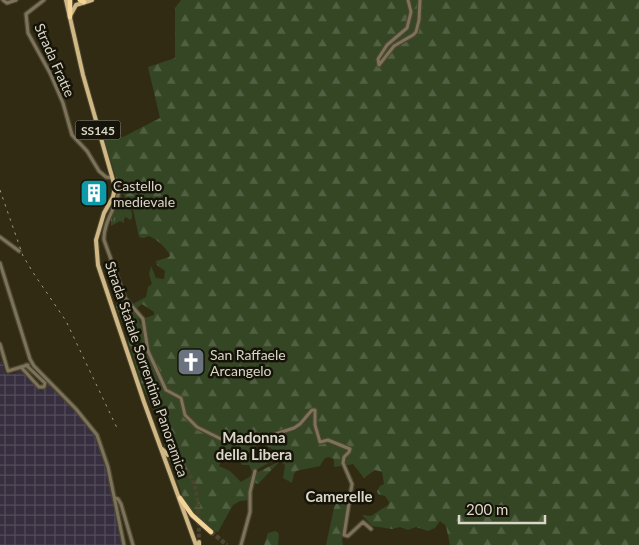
<svg xmlns="http://www.w3.org/2000/svg" width="639" height="545" viewBox="0 0 639 545" font-family="Lato,sans-serif">
<defs>
<pattern id="industrial-grid" width="8" height="8" patternUnits="userSpaceOnUse" patternTransform="scale(1.25)"><rect width="8" height="8" fill="#372f3f"/><path d="M0 4h8M4 0v8" fill="none" stroke="#534c59"/></pattern>
<pattern id="grass-tufts" width="24" height="20" patternUnits="userSpaceOnUse" patternTransform="scale(1.25)"><rect width="24" height="20" fill="#344624"/><path d="M3 7l-1-3M5 7V3M7 7l1-3M15 17l-1-3M17 17v-4M19 17l1-3" fill="none" stroke="#516042"/></pattern>
<pattern id="forest-firs" width="22" height="20" patternUnits="userSpaceOnUse" patternTransform="scale(1.25)"><rect width="22" height="20" fill="#344624"/><path d="M5 1l3.5 6h-7zM16 11l3.5 6h-7z" fill="#516042"/></pattern>
</defs>
<rect width="100%" height="100%" fill="#312b13"/>
<polygon fill="url(#industrial-grid)" points="2,361 5,374 15,374 20,369 41,392 49,384 70,404 94,432 100,449 111,486 122,545 0,545 0,362"/>
<path fill="url(#grass-tufts)" d="M120,195C127,201 133,209 132,218L130,220L126,217L124,219V223L120,221L111,226V215Z"/>
<g fill="url(#forest-firs)" fill-rule="evenodd">
<path d="M181,0H639V545H450L446,526L440,521L435,528L428,531L416,527L408,530L400,527L392,529L372,526L362,515L371,516L388,505L389,502L385,496L378,494L377,491L380,486L384,484L382,472L375,470L364,478L353,464L334,467V459L328,457L324,459L320,466L296,471L294,474L292,483L283,478L285,465L280,461L258,484L251,481L249,500L240,501L233,505L218,532L214,531L202,521L185,503L164,445L168,436L166,423L152,408L140,380L128,341V339L133,332V320L122,323L116,306H120L123,300L138,316L140,324H145V318L154,315V312L142,304L136,309L131,305L146,297L148,287L152,284L149,274L151,266L156,278L164,279L165,271L157,265L156,261L169,257L170,255C164,246 159,241 149,236L143,238L139,237L133,209L123,194L116,178L100,125L105,123L107,135H111V137H123L160,118L148,67L175,58V8ZM262,443L272,449L280,451L282,454L280,461L254,474L241,482L230,471L219,466L222,459L239,460L242,465H249L252,472L274,460L269,461L258,456L248,458L247,455L258,444Z"/>
<polygon points="342,498 346,504 342,538 343,545 326,545 334,508 338,499"/>
<polygon points="276,531 279,535 278,545 264,545 268,533"/>
</g>
<g fill="none" stroke-linecap="round" stroke-linejoin="round">
<path stroke="#4a452e" stroke-width="4" stroke-dasharray="4 2" stroke-linecap="butt" d="M168,455C203,472 198,509 199,542"/>
<polyline stroke="#4a452e" stroke-width="4.5" stroke-dasharray="4.5 2" stroke-linecap="butt" points="211,532 227,545"/>
<defs>
<g id="minor">
<polyline points="3,0 7,3 16,0"/>
<polyline points="44,0 26,14 28,33 50,73 63,103 72,135 87,151 99,171 106,177 112,178"/>
<polyline points="408,0 411,12 407,28 387,45 378,59 379,65 394,46 413,35 416,32 419,20 420,0"/>
<path d="M113,181L119,187C120,204 103,220 104,240L125,298L143,319L148,351L166,390L181,398L185,415L197,427L225,441L235,442L249,434L269,436L294,428L300,424L312,410H315V425L320,442L328,440L350,449L349,452L344,457L343,463L352,484L344,535L348,536L363,522L371,529"/>
<polyline points="0,237 19,251"/>
<polyline points="0,263 30,359 34,366 76,409 97,435 108,467 124,545"/>
<polyline points="0,344 8,371 28,365"/>
<polyline points="21,367 39,387 44,387 45,383 26,365"/>
<polyline points="115,498 118,499 121,504 133,545"/>
<polyline points="241,545 250,512 250,492 255,471"/>
</g>
<g id="major">
<polyline points="66,0 83,75 115,187 113,197 104,213 96,240 98,265 144,402 196,545"/>
<polyline points="71,14 76,5 92,0"/>
<polyline points="162,449 168,455"/>
<polyline points="199,542 199,545"/>
</g>
<g id="highway">
<polyline points="80,0 84,2"/>
<polyline points="70,17 70,0"/>
<polyline points="180,498 192,515 211,532"/>
</g>
</defs>
<use href="#minor" stroke="#4c4630" stroke-width="5.5"/>
<use href="#major" stroke="#4c4630" stroke-width="6"/>
<use href="#highway" stroke="#4c4630" stroke-width="7"/>
<use href="#minor" stroke="#7d725a" stroke-width="3"/>
<use href="#major" stroke="#d0b885" stroke-width="4"/>
<use href="#highway" stroke="#f1d496" stroke-width="4.5"/>
<polyline stroke="#9f9a89" stroke-width="1" stroke-dasharray="2.5 5" stroke-linecap="butt" points="0,190 23,256 34,274 66,321 118,430"/>
</g>
<defs>
<symbol id="building-square" viewBox="-11 -11 22 22"><rect x="-9" y="-9" width="18" height="18" rx="4" fill="#0f9aa8" stroke="#161409"/><path d="M-4-6H4V6H1V3H-1V6H-4ZM-2.5-4.3h1.7v1.8h-1.7ZM.8-4.3h1.7v1.8H.8ZM-2.5-1h1.7V.8h-1.7ZM.8-1h1.7V.8H.8Z" fill="#fff"/></symbol>
<symbol id="church-square" viewBox="-11 -11 22 22"><rect x="-9" y="-9" width="18" height="18" rx="4" fill="#6b7280" stroke="#161409"/><path d="M-1.2-6h2.4v3.5h3.3v2.4h-3.3V6h-2.4V-.1h-3.3v-2.4h3.3Z" fill="#fff"/></symbol>
</defs>
<g fill-rule="evenodd">
<use href="#building-square" x="78" y="177" width="32" height="32"/>
<use href="#church-square" x="175" y="346" width="32" height="32"/>
</g>
<g text-anchor="middle" dominant-baseline="central" stroke-width="5" stroke-linejoin="round" paint-order="stroke">
<rect fill="#161409" stroke="#9f9c8f" stroke-width="1" x="75.5" y="120.5" width="45" height="19" rx="4"/>
<g font-size="12" font-weight="bold" fill="#dad6c8">
<text x="98" y="130">SS145</text>
</g>
<g font-size="14" fill="#dad6c8" stroke="#161409">
<text transform="translate(55 60) rotate(66)">Strada Fratte</text>
<text transform="translate(147 369) rotate(71)">Strada Statale Sorrentina Panoramica</text>
</g>
<g font-size="14" fill="#dad6c8" stroke="#161409" text-anchor="start">
<text x="113" y="185">Castello<tspan x="113" dy="16">medievale</tspan></text>
<text x="210" y="354">San Raffaele<tspan x="210" dy="16">Arcangelo</tspan></text>
</g>
<g font-size="15" font-weight="bold" fill="#dad6c8" stroke="#161409">
<text x="254" y="437">Madonna<tspan x="254" dy="17">della Libera</tspan></text>
<text x="339" y="496">Camerelle</text>
</g>
</g>
<path d="M459 515v8h86v-8" fill="none" stroke="#dad6c8" stroke-width="2.5"/>
<text x="466" y="515" font-size="15" fill="#dad6c8" stroke="#161409" stroke-width="4" paint-order="stroke">200 m</text>
</svg>
